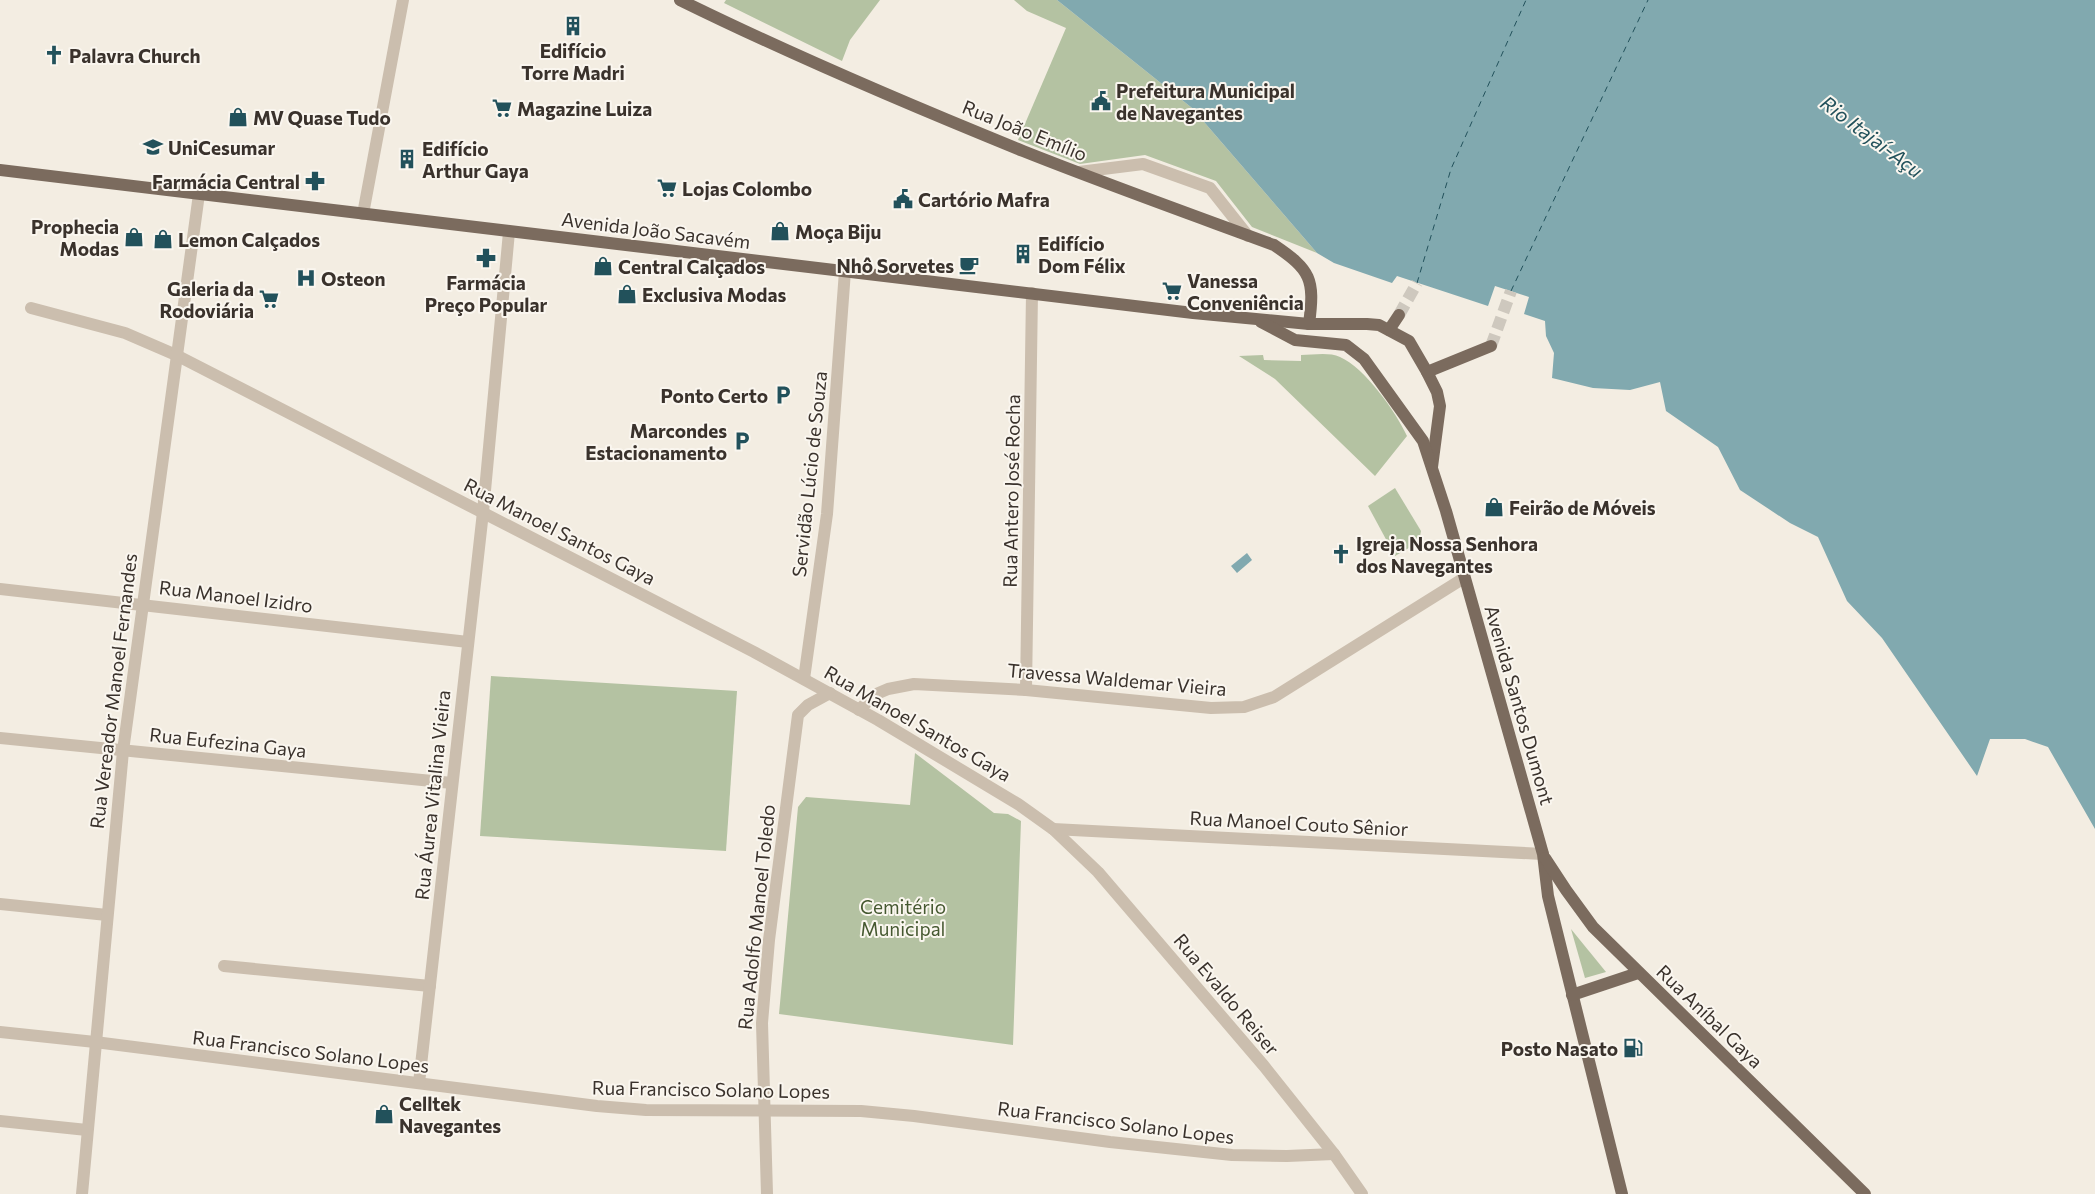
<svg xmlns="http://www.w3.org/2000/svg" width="2095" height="1194" viewBox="0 0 2095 1194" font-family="Commissioner,sans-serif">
<rect width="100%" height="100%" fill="#f3ede2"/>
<g fill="#b4c2a2">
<polygon points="726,0 880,0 850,40 842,61 724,3"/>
<polygon points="1014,0 1057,0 1192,108 1317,253 1252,227 1216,181 1145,155 1080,164 1018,140 1066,28 1027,11"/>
<path d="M1263,355L1264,360L1301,361V355C1313,355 1329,352 1340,357C1365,368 1396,412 1407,436L1375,476L1275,379L1239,356Z"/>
<polygon points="1395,488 1421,531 1419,542 1395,556 1368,506"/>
<polygon points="491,676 737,691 726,851 480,836"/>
<polygon points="915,753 994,813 1008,814 1021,821 1013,1045 779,1014 798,807 806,797 910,805"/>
<polygon points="1571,929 1606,972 1585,978"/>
</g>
<g fill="#81a9af">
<polygon points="1057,0 2095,0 2095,829 2048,747 2025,739 1990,739 1977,776 1882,638 1847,601 1818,537 1790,523 1740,490 1718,447 1666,411 1660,382 1630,390 1593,388 1552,378 1554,353 1546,336 1545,321 1524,314 1529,297 1526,296 1495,286 1488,306 1397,276 1392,283 1334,263 1317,253 1192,108"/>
<polygon points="1247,553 1252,560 1237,573 1231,566"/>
</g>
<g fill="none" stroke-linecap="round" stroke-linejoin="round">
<g stroke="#22515b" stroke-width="1" stroke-dasharray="6 5" stroke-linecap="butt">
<polyline points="1417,283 1451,169 1526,0"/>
<polyline points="1511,291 1648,0"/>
</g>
<g stroke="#cec8be" stroke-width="12" stroke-dasharray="12 6" stroke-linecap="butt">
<polyline points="1399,315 1417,283"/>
<polyline points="1491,346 1511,291"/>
</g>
<g stroke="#cbbeae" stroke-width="12">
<polyline points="1079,172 1143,164 1210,188 1248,236"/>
<polyline points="363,214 403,0"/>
<polyline points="31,308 125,333 176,355 754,652 878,720 1018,804 1053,829 1098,872 1264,1066 1334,1154 1362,1194"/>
<polyline points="0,589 468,642"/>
<polyline points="804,679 827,514 845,271"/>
<polyline points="1026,690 1032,293"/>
<polyline points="859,710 874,695 888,689 914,684 1026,690 1211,708 1244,707 1274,697 1464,578"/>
<polyline points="0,738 452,783"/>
<polyline points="1053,829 1543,854"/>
<polyline points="0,904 107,915"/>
<polyline points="224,966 430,986"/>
<polyline points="0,1032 95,1042 597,1106 646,1110 861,1111 914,1116 1110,1142 1232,1155 1287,1156 1334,1154"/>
<polyline points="419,1083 483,512 509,232"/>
<polyline points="0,1121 87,1130"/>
<polyline points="82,1194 123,751 199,194"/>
<polyline points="767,1194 762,1023 769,940 798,715 808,705 830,693"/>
</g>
<g stroke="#7b6b5e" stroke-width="12">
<path d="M680,0C792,55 907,104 1023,151C1106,184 1190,214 1274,245C1311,270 1315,279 1309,324"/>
<polyline points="0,170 1193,313 1309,324 1367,324 1379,325 1409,341 1427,372 1437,392 1440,406 1432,467"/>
<polyline points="1261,322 1295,340 1346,345 1364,359 1423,441 1446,511 1543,854 1548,896 1622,1194"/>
<polyline points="1389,330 1399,315"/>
<polyline points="1427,372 1491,346"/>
<polyline points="1545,858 1566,890 1593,927 1865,1194"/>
<polyline points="1572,995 1638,973"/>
</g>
</g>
<defs>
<symbol id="building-bare" viewBox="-9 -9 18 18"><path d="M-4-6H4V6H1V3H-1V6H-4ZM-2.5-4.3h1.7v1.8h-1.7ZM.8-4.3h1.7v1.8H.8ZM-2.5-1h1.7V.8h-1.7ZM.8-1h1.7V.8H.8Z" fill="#22515b" stroke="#faf6ef" stroke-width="2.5" paint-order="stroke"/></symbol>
<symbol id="church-bare" viewBox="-9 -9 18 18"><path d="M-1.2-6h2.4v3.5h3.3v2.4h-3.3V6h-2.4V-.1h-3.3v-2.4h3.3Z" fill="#22515b" stroke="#faf6ef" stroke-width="2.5" paint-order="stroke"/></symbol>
<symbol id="civic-bare" viewBox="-9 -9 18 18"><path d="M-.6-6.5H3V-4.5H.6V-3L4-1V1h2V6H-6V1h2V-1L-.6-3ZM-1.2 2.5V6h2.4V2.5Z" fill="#22515b" stroke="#faf6ef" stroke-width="2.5" paint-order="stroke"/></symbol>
<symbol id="supermarket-bare" viewBox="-9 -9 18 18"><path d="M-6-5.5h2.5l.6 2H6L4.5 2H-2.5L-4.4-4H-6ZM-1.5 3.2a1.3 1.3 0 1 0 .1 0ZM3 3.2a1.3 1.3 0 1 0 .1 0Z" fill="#22515b" stroke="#faf6ef" stroke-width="2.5" paint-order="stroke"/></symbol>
<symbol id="shop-bare" viewBox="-9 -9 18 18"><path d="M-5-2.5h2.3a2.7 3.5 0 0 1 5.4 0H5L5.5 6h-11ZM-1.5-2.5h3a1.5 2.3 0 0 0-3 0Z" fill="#22515b" stroke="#faf6ef" stroke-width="2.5" paint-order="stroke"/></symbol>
<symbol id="university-bare" viewBox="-9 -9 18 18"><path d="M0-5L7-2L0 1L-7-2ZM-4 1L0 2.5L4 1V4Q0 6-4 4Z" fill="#22515b" stroke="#faf6ef" stroke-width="2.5" paint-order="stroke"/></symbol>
<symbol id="pharmacy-bare" viewBox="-9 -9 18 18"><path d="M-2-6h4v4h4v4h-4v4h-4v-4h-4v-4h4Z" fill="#22515b" stroke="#faf6ef" stroke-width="2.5" paint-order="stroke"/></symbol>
<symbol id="cafe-bare" viewBox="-9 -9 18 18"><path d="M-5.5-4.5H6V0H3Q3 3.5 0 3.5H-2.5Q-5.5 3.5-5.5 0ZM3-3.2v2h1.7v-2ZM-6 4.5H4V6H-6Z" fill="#22515b" stroke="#faf6ef" stroke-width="2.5" paint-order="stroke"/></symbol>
<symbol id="hospital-bare" viewBox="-9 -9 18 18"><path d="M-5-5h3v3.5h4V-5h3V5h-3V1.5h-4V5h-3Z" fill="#22515b" stroke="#faf6ef" stroke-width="2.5" paint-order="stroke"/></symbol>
<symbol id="parking-bare" viewBox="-9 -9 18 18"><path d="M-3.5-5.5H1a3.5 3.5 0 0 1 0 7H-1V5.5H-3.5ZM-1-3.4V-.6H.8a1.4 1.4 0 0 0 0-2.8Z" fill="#22515b" stroke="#faf6ef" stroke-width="2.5" paint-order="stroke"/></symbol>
<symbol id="fuel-bare" viewBox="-9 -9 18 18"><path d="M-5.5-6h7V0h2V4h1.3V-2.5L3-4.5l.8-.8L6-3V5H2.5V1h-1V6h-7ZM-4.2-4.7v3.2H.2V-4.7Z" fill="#22515b" stroke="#faf6ef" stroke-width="2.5" paint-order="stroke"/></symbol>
</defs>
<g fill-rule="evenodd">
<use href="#building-bare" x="559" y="12" width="28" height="28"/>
<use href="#church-bare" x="40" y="41" width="28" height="28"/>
<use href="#civic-bare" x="1087" y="87" width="28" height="28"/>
<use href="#supermarket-bare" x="488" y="94" width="28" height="28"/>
<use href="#shop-bare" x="224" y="103" width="28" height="28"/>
<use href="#university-bare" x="139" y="133" width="28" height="28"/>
<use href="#building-bare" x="393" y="145" width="28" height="28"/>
<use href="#pharmacy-bare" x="301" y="167" width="28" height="28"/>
<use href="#supermarket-bare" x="653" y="174" width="28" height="28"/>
<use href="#civic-bare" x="889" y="185" width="28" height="28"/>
<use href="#shop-bare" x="766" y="217" width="28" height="28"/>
<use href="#shop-bare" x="120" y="223" width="28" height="28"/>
<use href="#shop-bare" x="149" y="225" width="28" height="28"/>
<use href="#building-bare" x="1009" y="240" width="28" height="28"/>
<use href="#pharmacy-bare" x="472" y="244" width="28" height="28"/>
<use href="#cafe-bare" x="955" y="251" width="28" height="28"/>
<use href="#shop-bare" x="589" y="252" width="28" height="28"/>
<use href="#hospital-bare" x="292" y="264" width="28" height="28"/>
<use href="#supermarket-bare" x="1158" y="277" width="28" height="28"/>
<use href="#shop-bare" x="613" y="280" width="28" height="28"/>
<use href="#supermarket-bare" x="255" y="285" width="28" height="28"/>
<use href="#parking-bare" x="769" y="381" width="28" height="28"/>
<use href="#parking-bare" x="728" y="427" width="28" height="28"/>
<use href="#shop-bare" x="1480" y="493" width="28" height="28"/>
<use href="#church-bare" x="1327" y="540" width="28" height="28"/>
<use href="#fuel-bare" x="1619" y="1034" width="28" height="28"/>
<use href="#shop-bare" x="370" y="1100" width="28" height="28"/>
</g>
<g text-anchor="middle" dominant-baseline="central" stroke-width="4" stroke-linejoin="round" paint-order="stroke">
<g font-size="19" font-weight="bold" fill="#3a322c" stroke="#faf6ef" text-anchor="start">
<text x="573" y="50" text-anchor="middle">Edifício<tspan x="573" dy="22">Torre Madri</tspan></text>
<text x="69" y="55">Palavra Church</text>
<text x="1116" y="90">Prefeitura Municipal<tspan x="1116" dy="22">de Navegantes</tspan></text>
<text x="517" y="108">Magazine Luiza</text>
<text x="253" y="117">MV Quase Tudo</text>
<text x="168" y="147">UniCesumar</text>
<text x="422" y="148">Edifício<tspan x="422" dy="22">Arthur Gaya</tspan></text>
<text x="300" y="181" text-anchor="end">Farmácia Central</text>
<text x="682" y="188">Lojas Colombo</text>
<text x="918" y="199">Cartório Mafra</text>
<text x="119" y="226" text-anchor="end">Prophecia<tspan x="119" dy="22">Modas</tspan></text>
<text x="795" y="231">Moça Biju</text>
<text x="178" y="239">Lemon Calçados</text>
<text x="1038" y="243">Edifício<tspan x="1038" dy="22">Dom Félix</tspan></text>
<text x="954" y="265" text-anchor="end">Nhô Sorvetes</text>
<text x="618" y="266">Central Calçados</text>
<text x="321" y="278">Osteon</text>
<text x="1187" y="280">Vanessa<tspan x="1187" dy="22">Conveniência</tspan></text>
<text x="486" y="282" text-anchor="middle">Farmácia<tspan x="486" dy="22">Preço Popular</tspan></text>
<text x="254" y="288" text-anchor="end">Galeria da<tspan x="254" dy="22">Rodoviária</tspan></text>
<text x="642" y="294">Exclusiva Modas</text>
<text x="768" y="395" text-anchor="end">Ponto Certo</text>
<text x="727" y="430" text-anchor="end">Marcondes<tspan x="727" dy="22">Estacionamento</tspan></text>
<text x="1509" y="507">Feirão de Móveis</text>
<text x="1356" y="543">Igreja Nossa Senhora<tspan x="1356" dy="22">dos Navegantes</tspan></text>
<text x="1618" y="1048" text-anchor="end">Posto Nasato</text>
<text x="399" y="1103">Celltek<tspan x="399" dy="22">Navegantes</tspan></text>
</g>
<g font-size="19" fill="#3a322c" stroke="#faf6ef">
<text transform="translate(1025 130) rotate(22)">Rua João Emílio</text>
<text transform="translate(656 230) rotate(7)">Avenida João Sacavém</text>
<text transform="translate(809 474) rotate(-84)">Servidão Lúcio de Souza</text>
<text transform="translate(1011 491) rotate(-89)">Rua Antero José Rocha</text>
<text transform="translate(560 531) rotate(27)">Rua Manoel Santos Gaya</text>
<text transform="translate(236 596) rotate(7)">Rua Manoel Izidro</text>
<text transform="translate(1117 679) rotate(5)">Travessa Waldemar Vieira</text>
<text transform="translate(113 691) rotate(-83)">Rua Vereador Manoel Fernandes</text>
<text transform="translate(1520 705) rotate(74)">Avenida Santos Dumont</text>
<text transform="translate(918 723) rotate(30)">Rua Manoel Santos Gaya</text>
<text transform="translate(228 742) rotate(6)">Rua Eufezina Gaya</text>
<text transform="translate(432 795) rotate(-84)">Rua Áurea Vitalina Vieira</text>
<text transform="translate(1299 823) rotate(3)">Rua Manoel Couto Sênior</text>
<text transform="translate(756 917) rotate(-84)">Rua Adolfo Manoel Toledo</text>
<text transform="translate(1227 994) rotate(50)">Rua Evaldo Reiser</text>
<text transform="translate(1710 1016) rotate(44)">Rua Aníbal Gaya</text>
<text transform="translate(311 1051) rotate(7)">Rua Francisco Solano Lopes</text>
<text transform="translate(711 1089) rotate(1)">Rua Francisco Solano Lopes</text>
<text transform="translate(1116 1122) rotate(7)">Rua Francisco Solano Lopes</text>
</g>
<g font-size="19" fill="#455830" stroke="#faf6ef">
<text x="903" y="906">Cemitério<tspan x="903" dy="22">Municipal</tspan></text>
</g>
<g font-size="20" font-style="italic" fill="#22515b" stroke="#faf6ef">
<text transform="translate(1872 136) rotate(37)">Rio Itajaí-Açu</text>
</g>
</g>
</svg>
